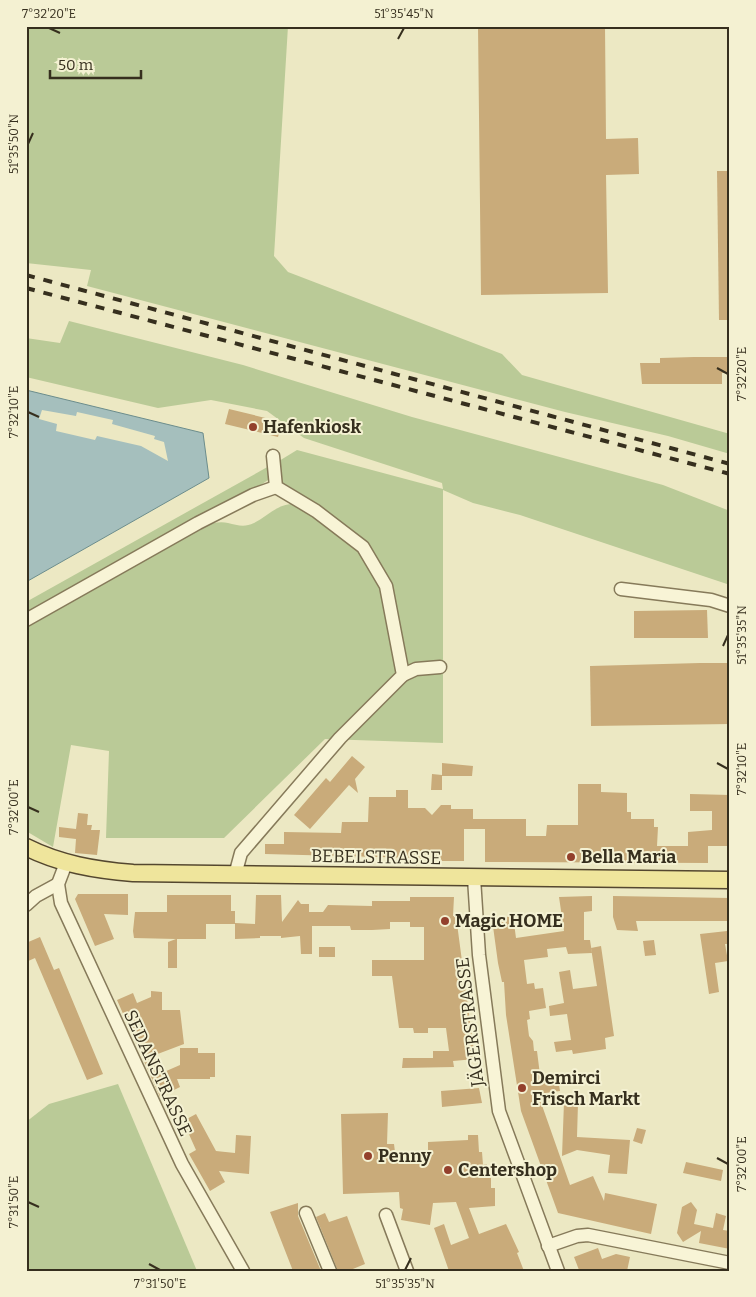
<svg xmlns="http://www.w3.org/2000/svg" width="756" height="1297" viewBox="0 0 756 1297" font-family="Bitter,serif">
<rect width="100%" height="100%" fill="#ece8c3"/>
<g fill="#baca97">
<polygon points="26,26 288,26 274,256 288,272 502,354 522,375 730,434 730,454 668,436 565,412 87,286 91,270 26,263"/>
<path d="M69,321L243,365L412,417L663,485L730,511V585L520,515L473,503L443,490V743L325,739L224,838H106L109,751L71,745L53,847L26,831V625L205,525C212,523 221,521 228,523C237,525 244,528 254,523C268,516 278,503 295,504L278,478L279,461L297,450L443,489L442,483L304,438L267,411L211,400L158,408L26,377V338L60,343Z"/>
<polygon points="271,465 271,478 249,493 26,615 26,602"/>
<polygon points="118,1084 197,1271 26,1271 26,1122 49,1104"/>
</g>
<polygon fill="#a5bfbd" stroke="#6c8d8c" points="26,390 203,433 209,478 26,582"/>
<polygon fill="#ece8c3" points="42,410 76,416 77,412 113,420 112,424 155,436 154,439 164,442 168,461 141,446 97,436 95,440 56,431 57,424 39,419"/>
<g fill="#c9ab7a">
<polygon points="478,26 605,26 606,139 638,138 639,174 606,175 608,293 481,295"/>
<polygon points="717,171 730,171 730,320 719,320"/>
<polygon points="694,357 730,357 730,373 722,373 722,384 642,384 640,363 660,363 660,358"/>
<polygon points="229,409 282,422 278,437 225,424"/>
<polygon points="707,610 708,638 634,638 634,611"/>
<polygon points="700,663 730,663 730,724 591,726 590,666"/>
<polygon points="352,756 365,767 355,779 358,793 349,785 310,829 294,815 326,778 330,782"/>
<polygon points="442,763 473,766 472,776 442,776"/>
<polygon points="432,774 442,775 442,790 431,790"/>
<polygon points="578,784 601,784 601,792 627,793 627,812 631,812 631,819 654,819 654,827 658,827 657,846 688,846 688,832 712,830 712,811 690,811 690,794 730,795 730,846 708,846 708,863 485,862 485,829 464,829 464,861 441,861 441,858 435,858 428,852 416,866 416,858 265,854 265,844 284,844 284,832 341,833 342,822 368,822 369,797 396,797 396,790 408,790 408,808 425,808 432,815 441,805 451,805 451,809 473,809 473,819 526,819 526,836 546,836 547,825 578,825"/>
<polygon points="78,813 88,814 87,825 92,825 91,830 100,830 97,855 75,853 76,839 59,837 59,827 76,829"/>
<polygon points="78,894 128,894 128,915 104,914 114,939 95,946 75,899"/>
<polygon points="167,895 231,895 231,911 235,911 235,923 255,924 256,895 281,895 282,922 298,900 301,904 309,904 309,912 323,912 328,905 372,906 372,901 410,901 410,897 454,897 453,916 456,916 475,1059 453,1061 454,1067 402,1068 403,1058 433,1058 433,1051 449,1051 446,1028 428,1028 428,1033 414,1033 413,1028 399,1028 392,976 372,976 372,960 424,960 424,927 410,927 410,922 390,922 390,929 372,930 351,930 350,926 312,926 312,954 301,954 300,936 281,938 281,936 260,936 260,938 235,939 235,924 206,924 206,939 177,939 177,968 168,968 168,942 176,939 134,938 133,931 135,912 167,912"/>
<polygon points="592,896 592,911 584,912 584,940 590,940 592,953 568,954 566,947 547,949 548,957 524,960 527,984 534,983 535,989 543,988 546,1008 529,1011 530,1019 527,1020 529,1036 533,1041 534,1051 537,1051 540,1075 557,1073 560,1091 538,1094 570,1185 593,1176 604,1201 605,1193 657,1204 651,1234 558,1213 521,1111 506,1015 504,982 502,982 498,963 492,919 513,916 516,938 564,931 559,897"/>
<polygon points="613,896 730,898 730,921 636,921 638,931 617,930 613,917"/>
<polygon points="727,931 727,944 725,944 728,961 715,963 719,992 709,994 700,934"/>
<polygon points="40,937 54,970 59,968 103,1074 87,1080 35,958 26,962 26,943"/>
<polygon points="654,940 656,955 645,956 643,941"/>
<polygon points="601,946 614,1036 605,1038 606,1049 573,1054 572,1050 556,1052 554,1042 571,1040 567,1014 550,1016 549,1006 564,1003 559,972 570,970 573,989 597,986 591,948"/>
<rect x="319" y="947" width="16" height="10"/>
<polygon points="151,991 162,992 162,1010 180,1010 184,1044 155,1055 164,1072 180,1065 180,1048 198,1048 198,1053 215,1053 215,1077 210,1077 210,1079 177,1079 180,1087 160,1097 117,1000 133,993 137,1003 151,997"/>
<polygon points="479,1088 482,1103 442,1107 441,1091"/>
<polygon points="564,1102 578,1103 577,1137 630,1140 627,1174 608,1173 610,1155 577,1150 562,1156"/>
<polygon points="388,1113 387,1144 394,1144 395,1152 428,1151 428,1142 468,1140 468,1135 478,1135 479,1152 482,1152 483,1165 487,1164 487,1177 491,1176 491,1188 495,1188 495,1206 469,1208 479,1234 506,1224 519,1252 517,1253 524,1271 449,1271 434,1228 444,1224 451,1245 469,1238 456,1202 433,1203 430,1225 401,1220 403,1209 400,1208 399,1192 343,1194 341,1114"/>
<polygon points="196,1114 216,1151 235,1153 236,1135 251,1136 249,1174 219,1171 225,1182 210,1191 189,1154 196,1150 183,1121"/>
<polygon points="637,1128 646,1130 642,1144 633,1141"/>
<polygon points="686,1162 723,1170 721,1181 683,1173"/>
<polygon points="691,1202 697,1210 694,1224 713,1228 716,1213 726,1216 723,1230 730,1231 730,1249 699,1243 701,1231 683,1242 677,1233 682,1207"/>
<polygon points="298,1203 298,1216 321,1271 293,1271 270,1212"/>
<polygon points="325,1213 329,1222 347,1216 365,1264 348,1271 338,1271 316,1217"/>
<polygon points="598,1248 602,1259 616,1254 630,1257 627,1271 579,1270 574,1257"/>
</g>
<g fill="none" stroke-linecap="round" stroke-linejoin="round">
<defs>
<g id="minor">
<polyline points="621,589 711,600 730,606"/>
<polyline points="26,620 198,523 253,495 276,487"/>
<polyline points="403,675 416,669 440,667"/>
<polyline points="66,863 58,884 61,903 182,1164 243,1271"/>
<polyline points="235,875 241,853 340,738 403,675 386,586 363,547 316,511 276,487 273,456"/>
<polyline points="474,878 479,955 499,1111 558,1271"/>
<polyline points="26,905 36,896 58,884"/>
<polyline points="306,1213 330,1271"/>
<polyline points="386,1215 407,1271"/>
<polyline points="548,1246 577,1236 588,1235 730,1263"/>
</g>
<path id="major" d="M26,847C60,864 95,870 133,873L730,880"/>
</defs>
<use href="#minor" stroke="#867a5a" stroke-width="15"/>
<use href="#major" stroke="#54472f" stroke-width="19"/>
<use href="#minor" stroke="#f8f4d6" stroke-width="12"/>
<use href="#major" stroke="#efe59c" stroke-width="16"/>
<g stroke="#362f1e" stroke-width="4" stroke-dasharray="9 9" stroke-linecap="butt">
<polyline points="26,275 730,464"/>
<polyline points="26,288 730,474"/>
</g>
</g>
<path fill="none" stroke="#362f1e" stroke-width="2" d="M49,28L60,33M398,39L404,28M28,144L33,133M717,368L728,374M28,412L39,417M723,646L728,635M717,763L728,769M28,807L39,812M717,1158L728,1164M28,1202L39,1207M149,1264L160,1270M405,1270L411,1258"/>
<g fill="#93402c" stroke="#f4f1d2" stroke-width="2">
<circle cx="253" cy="427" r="5"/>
<circle cx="571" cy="857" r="5"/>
<circle cx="445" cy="921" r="5"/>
<circle cx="522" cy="1088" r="5"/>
<circle cx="368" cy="1156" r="5"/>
<circle cx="448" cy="1170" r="5"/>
</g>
<g text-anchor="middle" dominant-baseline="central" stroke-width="4" stroke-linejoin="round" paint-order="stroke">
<g font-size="18" font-weight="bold" fill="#362f1e" stroke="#f4f1d2" text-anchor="start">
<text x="263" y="427">Hafenkiosk</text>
<text x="581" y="857">Bella Maria</text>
<text x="455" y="921">Magic HOME</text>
<text x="532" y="1078">Demirci<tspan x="532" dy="21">Frisch Markt</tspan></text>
<text x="378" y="1156">Penny</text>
<text x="458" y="1170">Centershop</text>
</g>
<g font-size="18" fill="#362f1e" stroke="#f4f1d2">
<text transform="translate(376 857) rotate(1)">BEBELSTRASSE</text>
<text transform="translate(470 1022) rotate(-97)">JÄGERSTRASSE</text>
<text transform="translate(158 1073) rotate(65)">SEDANSTRASSE</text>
</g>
</g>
<rect width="756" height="1297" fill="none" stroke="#f4f1d2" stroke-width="55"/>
<path d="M50 70v8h91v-8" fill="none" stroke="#362f1e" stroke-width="2.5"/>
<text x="58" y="70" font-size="15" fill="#362f1e" stroke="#f4f1d2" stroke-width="4" paint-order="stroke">50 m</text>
<rect x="28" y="28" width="700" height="1242" fill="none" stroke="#362f1e" stroke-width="2"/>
<g font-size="12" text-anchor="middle" fill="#362f1e">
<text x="49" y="18">7°32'20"E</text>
<text x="404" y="18">51°35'45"N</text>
<text transform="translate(14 144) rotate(-90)" y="4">51°35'50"N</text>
<text transform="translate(742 374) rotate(-90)" y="4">7°32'20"E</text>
<text transform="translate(14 412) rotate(-90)" y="4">7°32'10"E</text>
<text transform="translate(742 635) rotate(-90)" y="4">51°35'35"N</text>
<text transform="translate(742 769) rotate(-90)" y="4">7°32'10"E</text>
<text transform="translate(14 807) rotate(-90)" y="4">7°32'00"E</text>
<text transform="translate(742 1164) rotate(-90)" y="4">7°32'00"E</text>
<text transform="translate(14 1202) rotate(-90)" y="4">7°31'50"E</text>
<text x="160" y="1288">7°31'50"E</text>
<text x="405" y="1288">51°35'35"N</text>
</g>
</svg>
